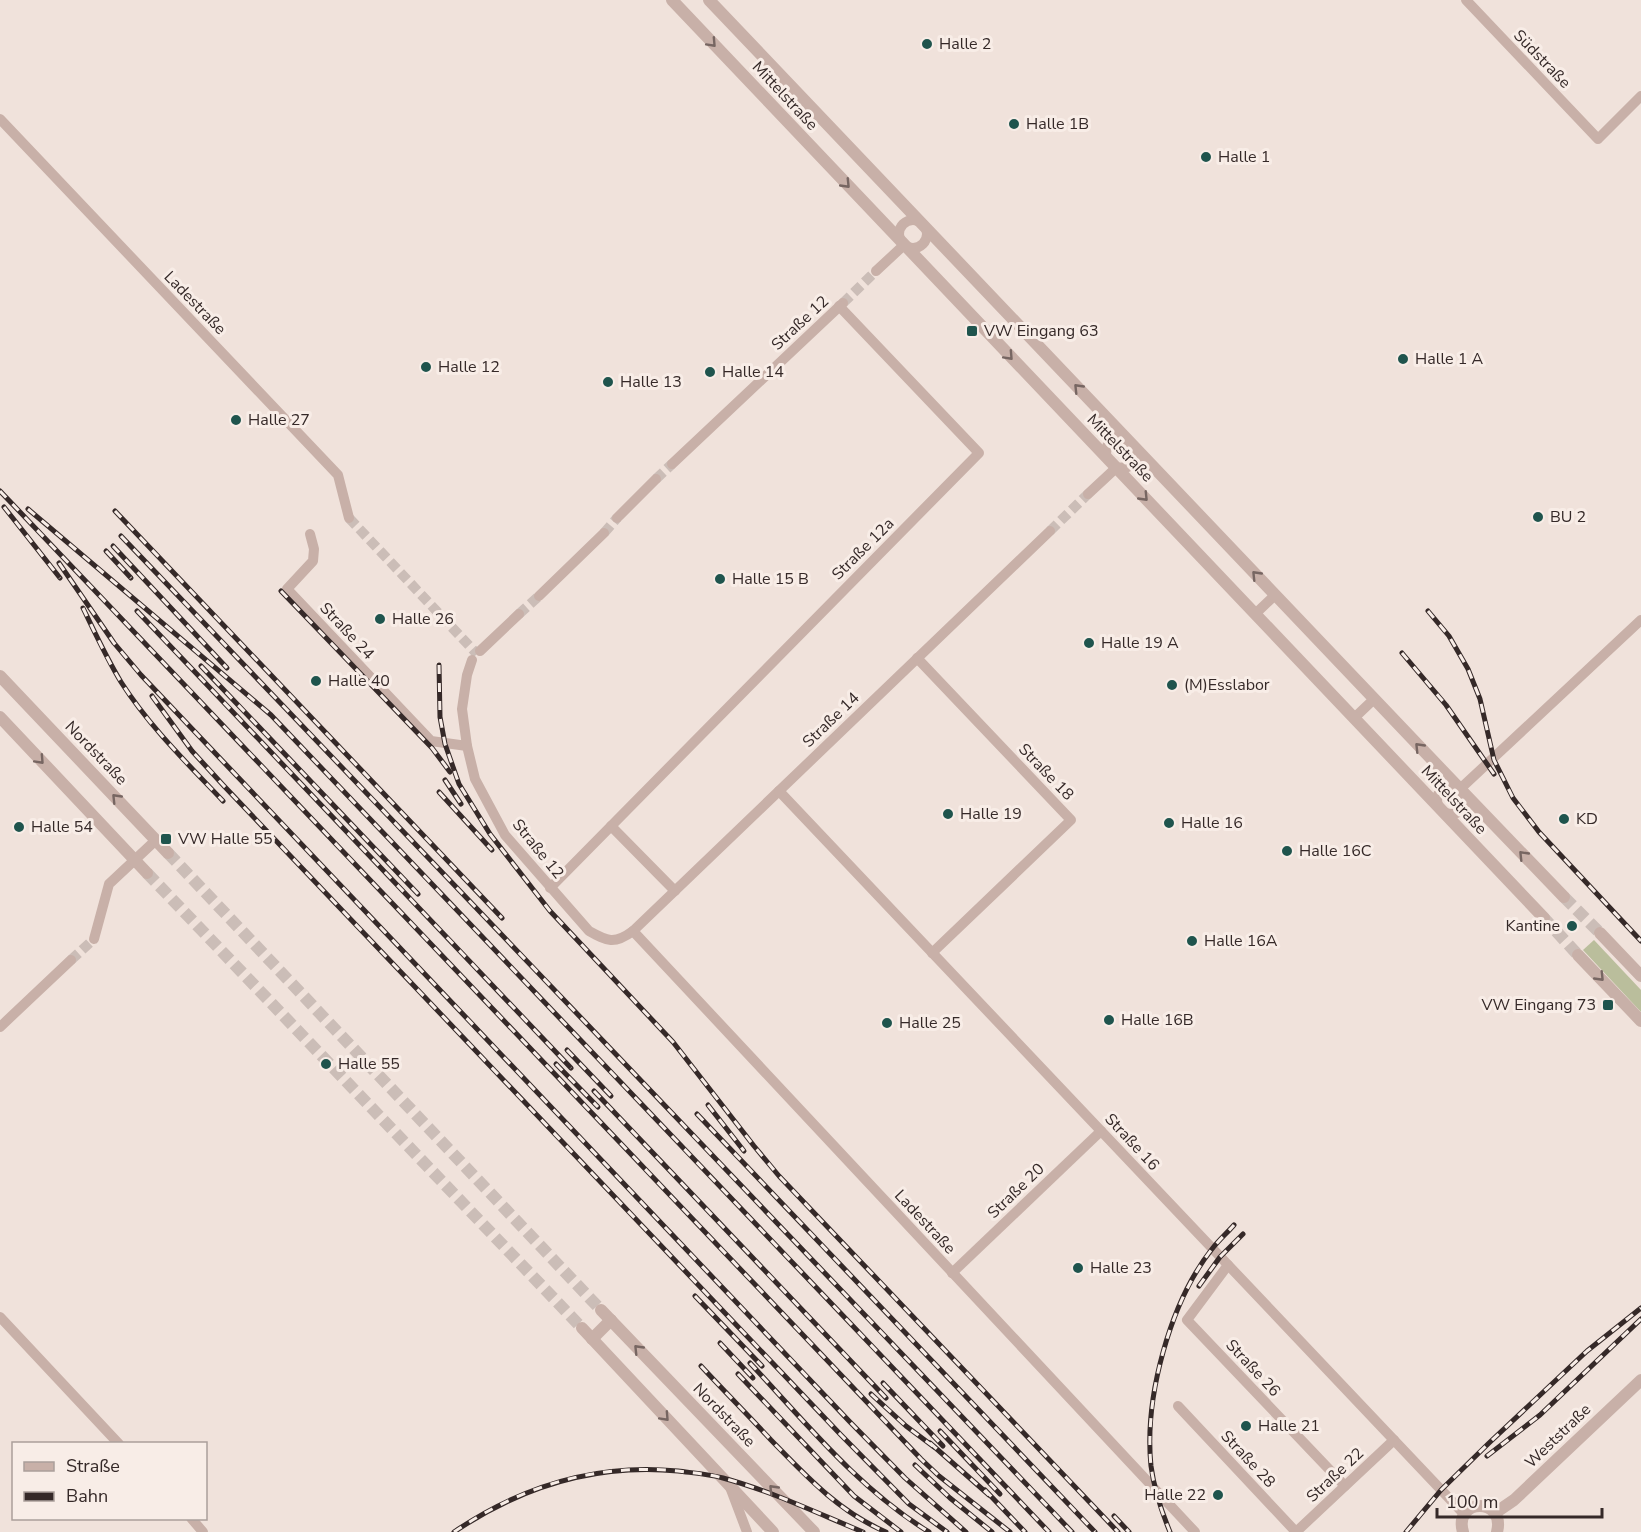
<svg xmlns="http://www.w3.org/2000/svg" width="1641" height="1532" viewBox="0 0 1641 1532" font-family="'Nunito Sans',sans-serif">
<rect width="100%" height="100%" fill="#f0e2db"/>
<polygon fill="#babe9c" points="1594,940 1641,990 1641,1012 1583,950"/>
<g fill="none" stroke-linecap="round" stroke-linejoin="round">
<g stroke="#cbbdb7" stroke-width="10" stroke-dasharray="10 5" stroke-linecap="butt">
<polyline points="843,303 876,271"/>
<polyline points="656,479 672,464"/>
<polyline points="349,518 477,654"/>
<polyline points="1050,531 1088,494"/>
<polyline points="604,533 617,518"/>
<polyline points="519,614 539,596"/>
<polyline points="71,960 94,939"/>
</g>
<g stroke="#cbbdb7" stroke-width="12" stroke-dasharray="12 6" stroke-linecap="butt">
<polyline points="168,853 601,1310"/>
<polyline points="147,873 582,1328"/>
<polyline points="1564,897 1600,933"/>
<polyline points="1544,918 1578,955"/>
</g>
<g stroke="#c8b0a8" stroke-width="10">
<polyline points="1466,0 1598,139 1641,96"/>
<polyline points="0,119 338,475 349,518"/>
<circle cx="913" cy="234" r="14"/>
<polyline points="876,271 904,245"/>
<path d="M1106,457C1106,446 1107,441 1118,436L1125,438"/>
<polyline points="672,464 843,303"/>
<polyline points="1088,494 1116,468 1128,467 1135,460 1135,448"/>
<polyline points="617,518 656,479"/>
<polyline points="310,534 314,549 313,561 287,589 431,741 467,746"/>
<polyline points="539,596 604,533"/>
<polyline points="1255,614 1275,595"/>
<polyline points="480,651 519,614"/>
<polyline points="917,658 1071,820 932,953"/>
<path d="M472,660L467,675L462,709L467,746L475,779L505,835L589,931C607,941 614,945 633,931L1050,531"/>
<polyline points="1354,718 1374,699"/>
<circle cx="1451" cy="800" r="14"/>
<polyline points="1460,789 1641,620"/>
<polyline points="779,791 1464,1514"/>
<polyline points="611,826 675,891"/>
<polyline points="550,888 979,453 839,306"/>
<polyline points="633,931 1195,1532"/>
<polyline points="94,939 109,884 156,840"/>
<polyline points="0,1027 71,960"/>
<polyline points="1228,1265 1187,1320 1345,1486"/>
<polyline points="952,1273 1101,1131"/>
<polyline points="0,1317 119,1444"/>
<polyline points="1178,1406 1296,1532"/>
<polyline points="730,1487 747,1532"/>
<polyline points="191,1518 203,1532"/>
<polyline points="1296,1532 1394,1440"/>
</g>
<g stroke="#c8b0a8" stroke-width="12">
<polyline points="672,0 1544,918"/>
<polyline points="709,0 1460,789 1564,897"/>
<polyline points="0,676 168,853"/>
<polyline points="0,717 147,873"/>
<polyline points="1600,933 1641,976"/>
<polyline points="1578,955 1641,1021"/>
<polyline points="601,1310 814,1532"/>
<polyline points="582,1328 773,1532"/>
<polyline points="592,1339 611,1320"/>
<polyline points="1495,1513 1514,1500 1641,1380"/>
<path d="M1463,1532C1453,1498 1506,1497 1497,1532"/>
</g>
<defs>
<g id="rail">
<polyline points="0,491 921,1459 939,1476 1010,1532"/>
<polyline points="4,507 60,578"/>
<polyline points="28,509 271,715 1049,1532"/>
<polyline points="115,511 502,918"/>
<polyline points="121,536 1072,1532"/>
<polyline points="113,546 227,668"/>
<polyline points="106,551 131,578"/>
<polyline points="59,563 114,643 141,675 850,1422 905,1478 966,1532"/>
<polyline points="281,591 432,748 450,772"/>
<path d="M83,608C95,633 107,659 121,682C149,726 187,763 223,801"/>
<polyline points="137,611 571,1068"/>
<polyline points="1428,611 1449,636 1468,669 1480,699 1494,760 1513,798 1539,832 1641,941"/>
<polyline points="1402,653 1446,705 1494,774"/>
<polyline points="439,665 440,717 445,744 459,784 490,834 550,911 673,1042 754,1146 779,1176 1118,1532"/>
<polyline points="201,666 418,894"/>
<polyline points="152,696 192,751 224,786 841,1435 909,1504 947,1532"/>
<polyline points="445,780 461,804"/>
<polyline points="439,792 492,850"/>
<polyline points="567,1050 611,1096"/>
<polyline points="556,1064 598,1107"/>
<polyline points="594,1091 886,1398"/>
<polyline points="708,1105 744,1151"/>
<polyline points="697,1114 1095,1532"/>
<polyline points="1199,1286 1220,1257 1243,1234"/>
<polyline points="695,1296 762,1366"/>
<polyline points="720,1343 753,1378"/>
<path d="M750,1363C806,1423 859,1489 929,1532"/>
<path d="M701,1366C724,1391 748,1415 771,1440C806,1476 839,1512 886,1532"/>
<polyline points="738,1374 854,1496 901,1532"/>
<polyline points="883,1383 943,1446"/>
<polyline points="871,1394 906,1426 934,1447"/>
<polyline points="940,1431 1000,1494"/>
<polyline points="930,1443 989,1495"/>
<polyline points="1487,1456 1540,1415 1641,1319"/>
<polyline points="915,1465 950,1498 992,1532"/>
<polyline points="985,1490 1025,1532"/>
<polyline points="1114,1516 1129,1532"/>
<path d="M454,1532C522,1486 595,1463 678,1471C693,1473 708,1474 723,1478C771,1491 817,1513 863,1532"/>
<path d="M1170,1532C1161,1510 1154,1489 1151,1466C1144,1398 1170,1302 1212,1249C1219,1240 1227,1233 1234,1225"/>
<polyline points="1406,1532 1441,1490 1489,1443 1587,1351 1641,1308"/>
</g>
</defs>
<use href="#rail" stroke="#352928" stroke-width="5"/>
<use href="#rail" stroke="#f8ede7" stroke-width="3" stroke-dasharray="9" stroke-linecap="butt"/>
</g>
<defs><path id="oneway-chevron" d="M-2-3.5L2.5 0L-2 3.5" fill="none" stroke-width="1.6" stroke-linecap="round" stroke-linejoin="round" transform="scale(1.5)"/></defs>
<g stroke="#776662">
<use href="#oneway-chevron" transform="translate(712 43) rotate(47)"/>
<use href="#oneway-chevron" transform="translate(846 184) rotate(46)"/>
<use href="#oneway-chevron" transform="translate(1009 356) rotate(47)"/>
<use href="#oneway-chevron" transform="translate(1078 388) rotate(-134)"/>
<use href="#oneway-chevron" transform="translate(1144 497) rotate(46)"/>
<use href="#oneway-chevron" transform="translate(1256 575) rotate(-134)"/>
<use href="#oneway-chevron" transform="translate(1419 747) rotate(-134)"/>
<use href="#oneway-chevron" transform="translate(40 760) rotate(47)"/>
<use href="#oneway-chevron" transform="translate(116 798) rotate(-134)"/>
<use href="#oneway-chevron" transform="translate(1523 855) rotate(-134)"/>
<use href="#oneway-chevron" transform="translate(1600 977) rotate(46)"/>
<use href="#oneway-chevron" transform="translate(638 1349) rotate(-134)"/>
<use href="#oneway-chevron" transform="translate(665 1417) rotate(47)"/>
<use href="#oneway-chevron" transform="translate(773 1489) rotate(-134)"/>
</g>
<g fill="#1f544d" stroke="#f8ede7" stroke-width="2">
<circle cx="927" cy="44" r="6"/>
<circle cx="1014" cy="124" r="6"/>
<circle cx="1206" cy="157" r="6"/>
<rect x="966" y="325" width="12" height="12" rx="3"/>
<circle cx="1403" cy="359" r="6"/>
<circle cx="426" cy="367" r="6"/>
<circle cx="710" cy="372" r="6"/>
<circle cx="608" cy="382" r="6"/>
<circle cx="236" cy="420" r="6"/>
<circle cx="1538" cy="517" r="6"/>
<circle cx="720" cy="579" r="6"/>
<circle cx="380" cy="619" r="6"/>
<circle cx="1089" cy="643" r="6"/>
<circle cx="316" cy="681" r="6"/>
<circle cx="1172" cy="685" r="6"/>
<circle cx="948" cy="814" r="6"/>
<circle cx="1564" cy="819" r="6"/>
<circle cx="1169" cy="823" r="6"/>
<circle cx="19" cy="827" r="6"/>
<rect x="160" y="833" width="12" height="12" rx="3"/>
<circle cx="1287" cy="851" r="6"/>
<circle cx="1572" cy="926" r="6"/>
<circle cx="1192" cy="941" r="6"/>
<rect x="1602" y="999" width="12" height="12" rx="3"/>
<circle cx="1109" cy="1020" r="6"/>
<circle cx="887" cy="1023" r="6"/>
<circle cx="326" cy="1064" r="6"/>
<circle cx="1078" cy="1268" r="6"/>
<circle cx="1246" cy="1426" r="6"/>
<circle cx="1218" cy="1495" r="6"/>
</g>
<g text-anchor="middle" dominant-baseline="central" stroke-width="6" stroke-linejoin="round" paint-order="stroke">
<g font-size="16" fill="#352928" stroke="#f8ede7" text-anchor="start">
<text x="939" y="44">Halle 2</text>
<text x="1026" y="124">Halle 1B</text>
<text x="1218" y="157">Halle 1</text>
<text x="984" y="331">VW Eingang 63</text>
<text x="1415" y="359">Halle 1 A</text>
<text x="438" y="367">Halle 12</text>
<text x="722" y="372">Halle 14</text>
<text x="620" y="382">Halle 13</text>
<text x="248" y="420">Halle 27</text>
<text x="1550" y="517">BU 2</text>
<text x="732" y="579">Halle 15 B</text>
<text x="392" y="619">Halle 26</text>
<text x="1101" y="643">Halle 19 A</text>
<text x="328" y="681">Halle 40</text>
<text x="1184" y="685">(M)Esslabor</text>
<text x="960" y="814">Halle 19</text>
<text x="1576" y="819">KD</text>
<text x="1181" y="823">Halle 16</text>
<text x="31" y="827">Halle 54</text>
<text x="178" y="839">VW Halle 55</text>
<text x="1299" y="851">Halle 16C</text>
<text x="1560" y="926" text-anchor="end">Kantine</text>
<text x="1204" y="941">Halle 16A</text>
<text x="1596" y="1005" text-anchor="end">VW Eingang 73</text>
<text x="1121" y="1020">Halle 16B</text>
<text x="899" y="1023">Halle 25</text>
<text x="338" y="1064">Halle 55</text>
<text x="1090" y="1268">Halle 23</text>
<text x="1258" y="1426">Halle 21</text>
<text x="1206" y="1495" text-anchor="end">Halle 22</text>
</g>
<g font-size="16" fill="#352928" stroke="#f8ede7">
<text transform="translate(1542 59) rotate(46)">Südstraße</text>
<text transform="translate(785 96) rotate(47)">Mittelstraße</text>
<text transform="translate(195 303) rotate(46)">Ladestraße</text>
<text transform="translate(800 323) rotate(-43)">Straße 12</text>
<text transform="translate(1120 448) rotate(46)">Mittelstraße</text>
<text transform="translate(863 549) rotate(-45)">Straße 12a</text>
<text transform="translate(347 631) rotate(47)">Straße 24</text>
<text transform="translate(831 720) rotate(-44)">Straße 14</text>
<text transform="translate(96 753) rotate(46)">Nordstraße</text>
<text transform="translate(1046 772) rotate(46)">Straße 18</text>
<text transform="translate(1454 800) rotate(47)">Mittelstraße</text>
<text transform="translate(538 849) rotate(51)">Straße 12</text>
<text transform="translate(1132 1142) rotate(47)">Straße 16</text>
<text transform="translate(1016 1191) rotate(-44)">Straße 20</text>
<text transform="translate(925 1222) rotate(47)">Ladestraße</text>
<text transform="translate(1253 1368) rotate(47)">Straße 26</text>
<text transform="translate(724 1415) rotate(46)">Nordstraße</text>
<text transform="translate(1558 1436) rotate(-44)">Weststraße</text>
<text transform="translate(1248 1459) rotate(47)">Straße 28</text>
<text transform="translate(1335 1475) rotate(-43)">Straße 22</text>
</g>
</g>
<rect x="12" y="1442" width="195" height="78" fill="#f8ede7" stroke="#aa9f9b" stroke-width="1.5"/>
<rect x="24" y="1462" width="30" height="9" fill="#c8b0a8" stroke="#aa9f9b" stroke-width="1.5"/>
<text x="66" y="1472" font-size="18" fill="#352928">Straße</text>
<rect x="24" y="1492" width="30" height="9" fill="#352928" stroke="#aa9f9b" stroke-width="1.5"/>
<text x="66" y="1502" font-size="18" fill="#352928">Bahn</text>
<path d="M1437 1508v9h165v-9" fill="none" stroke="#352928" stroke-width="3"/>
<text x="1446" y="1508" font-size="18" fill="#352928" stroke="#f8ede7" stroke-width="4.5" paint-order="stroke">100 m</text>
</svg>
